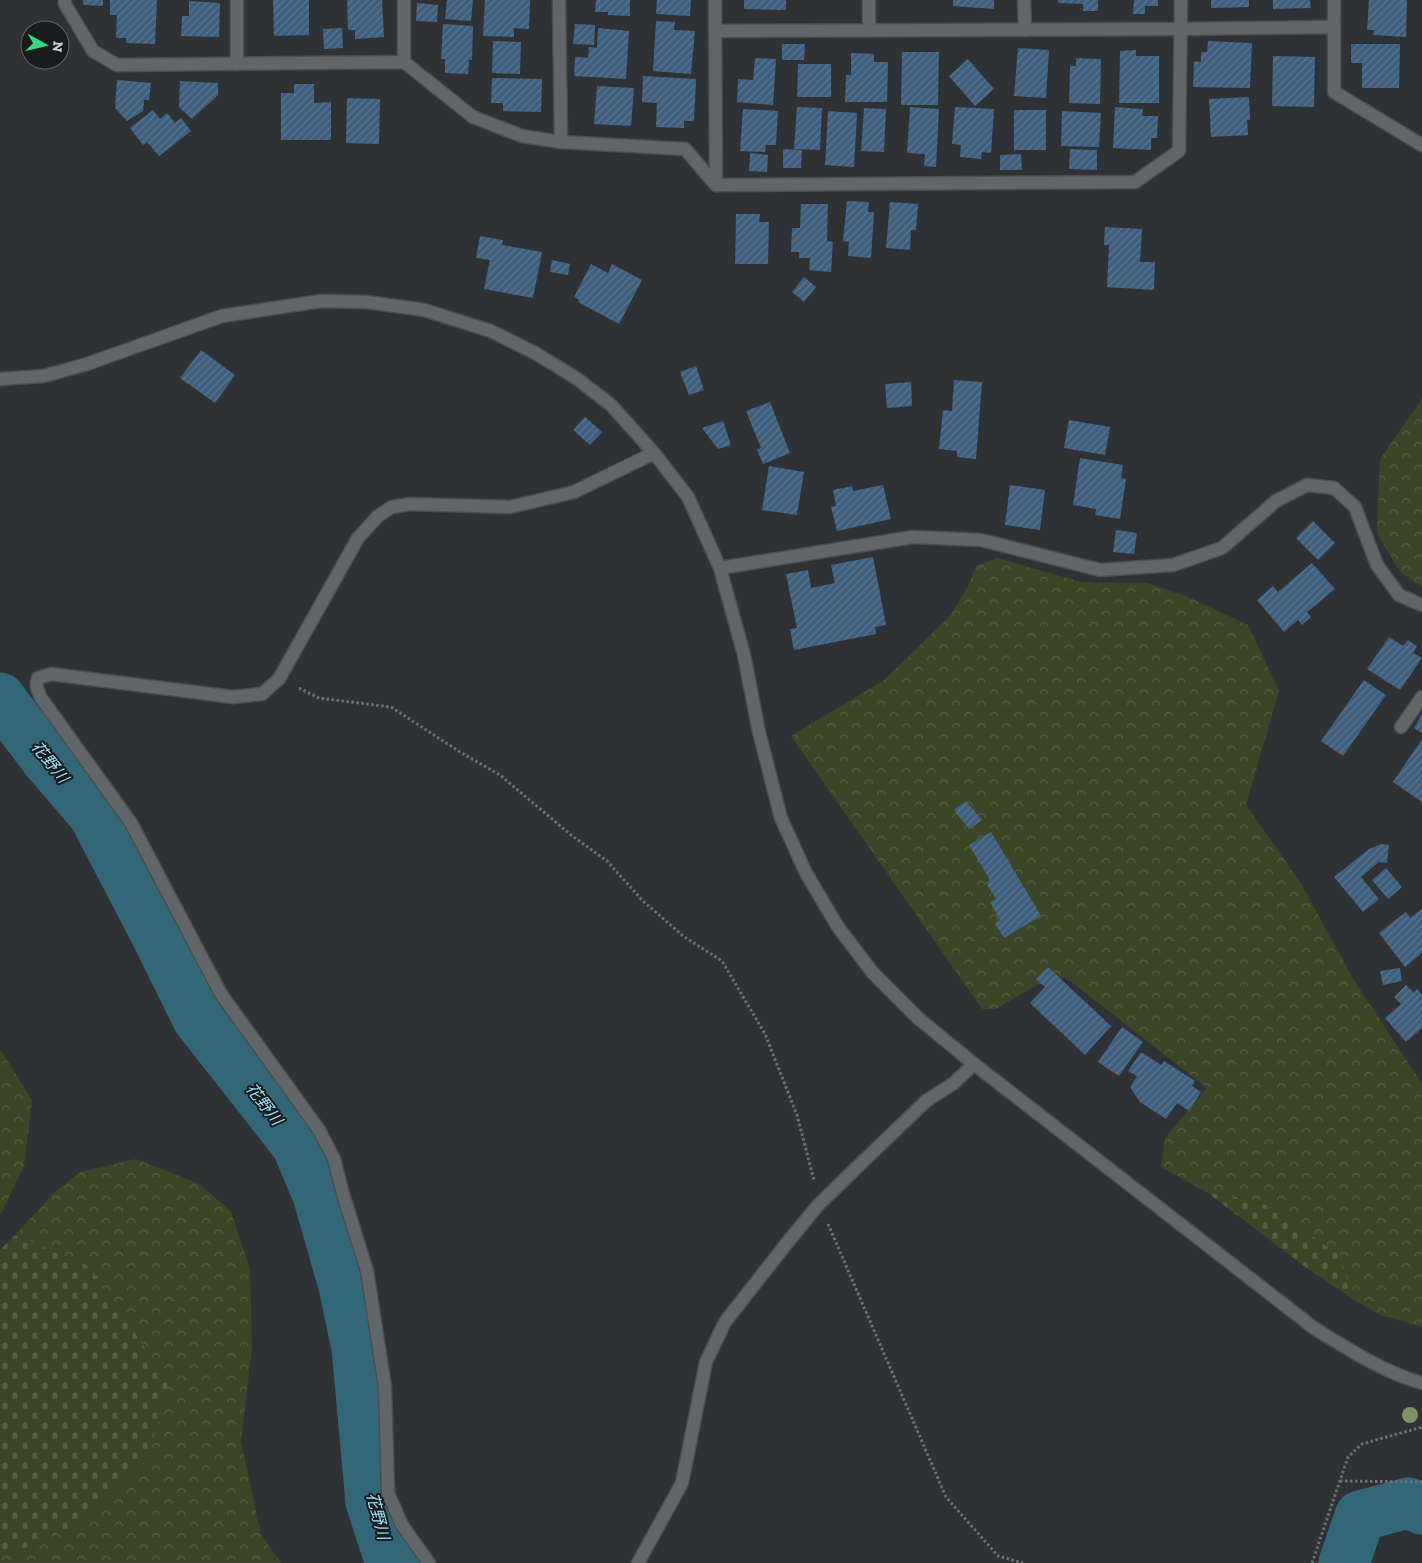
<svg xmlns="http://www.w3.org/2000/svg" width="1422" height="1563" viewBox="0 0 1422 1563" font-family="'Zilla Slab','Noto Sans JP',serif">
<defs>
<pattern id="forest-crowns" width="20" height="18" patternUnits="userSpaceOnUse" patternTransform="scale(1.25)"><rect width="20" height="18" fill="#3a4625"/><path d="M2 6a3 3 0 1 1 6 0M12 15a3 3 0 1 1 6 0" fill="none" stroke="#556044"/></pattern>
<pattern id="cemetery-stones" width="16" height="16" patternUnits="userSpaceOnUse" patternTransform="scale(1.25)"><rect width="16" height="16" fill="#3a4625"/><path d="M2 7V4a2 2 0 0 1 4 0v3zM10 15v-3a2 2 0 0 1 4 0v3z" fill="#556044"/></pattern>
<pattern id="building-hatch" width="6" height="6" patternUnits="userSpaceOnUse" patternTransform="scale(1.25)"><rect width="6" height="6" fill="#3f5f7e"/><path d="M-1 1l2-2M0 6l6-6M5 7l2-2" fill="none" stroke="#5a758f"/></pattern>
</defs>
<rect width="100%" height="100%" fill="#2f3235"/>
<g fill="url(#forest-crowns)">
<polygon points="1422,399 1422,587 1400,572 1377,533 1380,459"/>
<polygon points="997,558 1081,582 1147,583 1186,596 1248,625 1279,691 1246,805 1300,882 1354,980 1422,1084 1422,1327 1380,1315 1353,1299 1339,1255 1266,1205 1232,1196 1208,1193 1161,1167 1165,1138 1207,1088 1065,977 1037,985 996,1009 982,1009 791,736 884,680 950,616 969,584 976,566"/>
<polygon points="0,1049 32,1100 24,1166 0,1216"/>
<polygon points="136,1159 200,1184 231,1212 250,1268 252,1348 241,1441 261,1534 281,1563 0,1563 0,1558 73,1528 89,1266 15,1235 56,1191 80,1172"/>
</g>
<g fill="url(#cemetery-stones)">
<polygon points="1208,1193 1232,1196 1266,1205 1340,1255 1353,1299 1304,1266"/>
<polygon points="15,1235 89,1266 168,1382 147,1461 73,1528 0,1558 0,1250"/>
</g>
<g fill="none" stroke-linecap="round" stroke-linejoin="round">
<g stroke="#316777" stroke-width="51">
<polyline points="0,698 46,759 94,815 156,934 198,1019 297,1145 318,1195 344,1286 357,1348 371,1502 387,1551 397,1563"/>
<polyline points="1344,1563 1360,1516 1408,1503 1422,1509"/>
</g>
</g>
<g fill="url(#building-hatch)">
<polygon points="83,0 103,0 103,6 83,5"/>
<polygon points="110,0 157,0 155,44 126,43 126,38 116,38 117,15 110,15"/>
<polygon points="273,0 309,0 309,35 274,36"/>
<polygon points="347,0 382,0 384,37 355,39 355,30 348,30"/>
<polygon points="447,0 473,0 471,21 445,19"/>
<polygon points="485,0 530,0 529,29 514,28 514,37 483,36"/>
<polygon points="596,0 630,0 630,16 608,15 608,12 595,12"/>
<polygon points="657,0 691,0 690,16 656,14"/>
<polygon points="744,0 786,0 786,10 744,9"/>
<polygon points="953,0 994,0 994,9 953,6"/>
<polygon points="1058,0 1098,0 1098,11 1083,11 1083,4 1058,3"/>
<polygon points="1134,0 1158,0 1158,6 1145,6 1145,14 1133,14"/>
<polygon points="1211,0 1249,0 1249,7 1211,8"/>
<polygon points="1273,0 1310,0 1311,8 1273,9"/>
<polygon points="1369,0 1407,0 1406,37 1373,35 1374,30 1367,30"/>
<polygon points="189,1 220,3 219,37 181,36 182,16 189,16"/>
<polygon points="417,3 438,5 437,22 416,21"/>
<polygon points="656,21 675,22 674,30 695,31 691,74 653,71"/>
<polygon points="443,24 473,26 472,60 469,60 468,74 445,73 445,59 441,59"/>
<polygon points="575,24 595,25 594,45 573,44"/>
<polygon points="342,28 343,48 324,49 323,29"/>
<polygon points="598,28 629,31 626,79 574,76 575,57 588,58 589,47 597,48"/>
<polygon points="493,41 521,42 520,74 492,73"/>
<polygon points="1208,41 1252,43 1250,88 1193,87 1194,61 1201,62 1201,52 1207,52"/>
<polygon points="782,44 805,44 804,60 782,60"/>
<polygon points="1351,44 1400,44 1399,88 1362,88 1362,63 1351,63"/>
<polygon points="1018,48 1049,50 1046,98 1014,96"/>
<polygon points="1136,50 1136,56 1159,56 1159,103 1119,103 1120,51"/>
<polygon points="902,52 939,52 938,105 901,105"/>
<polygon points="851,53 874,54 874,62 888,62 887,102 845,102 846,75 851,75"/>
<polygon points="1273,56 1315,57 1314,107 1272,106"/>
<polygon points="755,58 776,59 773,105 737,102 738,79 753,80"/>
<polygon points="1076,58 1101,59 1100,104 1069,103 1070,66 1076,66"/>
<polygon points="968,59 994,89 975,106 949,76"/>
<polygon points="798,64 831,64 831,97 797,97"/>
<polygon points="643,76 696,79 694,121 684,121 684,128 656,127 657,103 642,102"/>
<polygon points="492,78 542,79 541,112 503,111 503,103 491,103"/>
<polygon points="117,80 151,83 149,100 144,100 143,111 127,121 115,108"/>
<polygon points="180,81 218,83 218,95 192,119 179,107"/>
<polygon points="294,84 314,84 314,103 331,102 331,140 281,140 281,93 294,93"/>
<polygon points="597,86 634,88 631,126 594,124"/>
<polygon points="1249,97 1250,120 1247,120 1248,135 1211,137 1209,99"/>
<polygon points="347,98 380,99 379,144 346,143"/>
<polygon points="797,107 822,108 820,150 794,149"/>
<polygon points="910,107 939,109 936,167 924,166 925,154 907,153"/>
<polygon points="955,107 994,109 991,153 982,152 981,159 960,157 961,145 952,144"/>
<polygon points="1115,107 1143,109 1142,116 1158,116 1157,138 1151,138 1151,150 1113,148"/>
<polygon points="864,108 886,109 884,152 861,151"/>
<polygon points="743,109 778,111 776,145 766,145 765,152 740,151"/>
<polygon points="153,110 160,119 167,113 175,123 181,118 191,131 159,156 147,142 143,145 130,128"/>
<rect x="1014" y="110" width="32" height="40"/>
<polygon points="828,111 857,113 854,167 825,165"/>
<polygon points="1062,111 1101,113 1099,147 1061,146"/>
<polygon points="783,149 802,150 801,168 783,168"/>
<polygon points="1070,149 1097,150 1097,170 1069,169"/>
<polygon points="750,153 768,155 767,172 749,171"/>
<polygon points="1021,154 1022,170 1000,170 1000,155"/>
<polygon points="847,201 869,202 868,212 874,212 871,258 848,256 849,242 843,241"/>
<polygon points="890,202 918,204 916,230 911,230 910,250 886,248"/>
<polygon points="801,204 828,204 827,241 833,242 831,272 809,270 810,258 799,258 799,252 791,252 792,228 800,228"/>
<polygon points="736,214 760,214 759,222 769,222 768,264 735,264"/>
<polygon points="1105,227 1142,229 1140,262 1155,262 1154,290 1107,287 1109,245 1104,245"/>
<polygon points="480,236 503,240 502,245 542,252 533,298 484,289 490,260 476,258"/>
<polygon points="552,260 570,264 568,275 550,272"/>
<polygon points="591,264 608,273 612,264 642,280 619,324 578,302 579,300 574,297"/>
<polygon points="804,277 816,287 804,302 792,292"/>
<polygon points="201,350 235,375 215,403 180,378"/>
<polygon points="696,366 704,390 689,395 680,372"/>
<polygon points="954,380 982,382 976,459 957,457 957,451 939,449 943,410 952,411"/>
<polygon points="911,382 912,406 887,408 885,384"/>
<polygon points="770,402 790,453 763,464 757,450 761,448 746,411"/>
<polygon points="585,417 602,432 590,445 573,430"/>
<polygon points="1069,420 1110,427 1105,455 1064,448"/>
<polygon points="723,421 731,445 718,449 702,428"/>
<polygon points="1080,458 1123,465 1121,478 1126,479 1120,519 1095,515 1096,509 1073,505"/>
<polygon points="769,466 804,472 797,515 762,510"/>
<polygon points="883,485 891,519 837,531 831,507 836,506 833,490 852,486 853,491"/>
<polygon points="1010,485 1045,490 1040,530 1005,525"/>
<polygon points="1313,521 1335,543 1318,560 1296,538"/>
<polygon points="1116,530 1137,533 1134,554 1113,552"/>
<polygon points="873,557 886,625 875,627 876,634 794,650 790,629 797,628 786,574 808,570 811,588 835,583 831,565"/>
<polygon points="1312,563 1335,589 1307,612 1311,617 1302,625 1298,620 1284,632 1257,600 1273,586 1278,592"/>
<polygon points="1389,637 1403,646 1408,640 1417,646 1413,653 1422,658 1400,690 1367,669"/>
<polygon points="1364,680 1386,695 1343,756 1321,741"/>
<polygon points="1422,714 1422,733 1414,728"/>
<polygon points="1422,739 1422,802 1393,782"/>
<polygon points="966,801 982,820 969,829 954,810"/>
<polygon points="991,832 1041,916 1004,938 995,924 1000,920 990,902 996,899 986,883 990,880 969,845"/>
<polygon points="1381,844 1389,845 1387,863 1379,862 1361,877 1379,899 1363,912 1334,877 1369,849"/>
<polygon points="1386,868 1402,887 1388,899 1372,880"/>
<polygon points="1422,909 1422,953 1405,967 1379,933 1406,912 1410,918"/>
<polygon points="1048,967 1111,1026 1085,1055 1030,1003 1045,987 1036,979"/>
<polygon points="1400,968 1402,981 1383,985 1380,971"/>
<polygon points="1406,985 1414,993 1417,989 1422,995 1422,1028 1406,1042 1385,1018 1401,1004 1394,997"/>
<polygon points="1122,1027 1143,1042 1119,1076 1098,1062"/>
<polygon points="1141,1052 1161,1065 1164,1061 1195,1081 1192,1086 1201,1092 1189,1111 1177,1103 1166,1119 1140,1102 1130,1087 1137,1076 1128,1071"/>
</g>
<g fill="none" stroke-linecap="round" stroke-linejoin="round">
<defs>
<g id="minor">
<polyline points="65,0 65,4 93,51 117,65 404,62 473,117 522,136 561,142 685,149 716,185"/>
<polyline points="237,0 237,64"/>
<polyline points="404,0 404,62"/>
<polyline points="559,0 561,142"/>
<polyline points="715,0 716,185"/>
<polyline points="869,0 869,30"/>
<polyline points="1024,0 1025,30"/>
<polyline points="1334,27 1334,0"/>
<polyline points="715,31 1181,29 1334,27 1334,92 1422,145"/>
<polyline points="716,185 1135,182 1179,151 1181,0"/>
<polyline points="720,568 913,537 981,540 1100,570 1173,565 1222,548 1276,501 1307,485 1334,488 1355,507 1377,565 1399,595 1422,605"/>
<polyline points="1401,727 1422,697"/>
<path d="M429,1563L402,1525L388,1493L385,1387L367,1271L343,1194L334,1159L319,1130L221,994L131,823L41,698C38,691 35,686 38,678L51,674L233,697L262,694L279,679L358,538L378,516L392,507L410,504L510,507L574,492L654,453"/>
<polyline points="638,1563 682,1483 706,1362 725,1322 787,1243 819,1204 926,1101 954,1083 974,1064"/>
</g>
<path id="tertiary" d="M0,379L44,376L87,364L222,316L321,301L367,302L424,310L491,331L535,353L576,378L611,405L654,453L688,497L720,568L744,655L759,732L781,818L806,873L838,927L873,973L918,1018L974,1064L1314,1328C1348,1349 1383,1372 1422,1383"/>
</defs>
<use href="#minor" stroke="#4b4e50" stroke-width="15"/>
<use href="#tertiary" stroke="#4b4e50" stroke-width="15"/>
<g stroke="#6e7173" stroke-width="3" stroke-dasharray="2.5 2.5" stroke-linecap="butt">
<polyline points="299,688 319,698 391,707 460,752 500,775 571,835 607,861 643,901 683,936 722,961 765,1034 797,1115 814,1180"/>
<polyline points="828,1224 946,1497 998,1556 1023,1563"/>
<polyline points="1340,1481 1422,1482"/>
<polyline points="1312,1563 1348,1457 1362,1444 1422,1427"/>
</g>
<use href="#minor" stroke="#636669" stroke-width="12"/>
<use href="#tertiary" stroke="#636669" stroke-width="12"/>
</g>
<circle fill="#80906c" cx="1410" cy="1415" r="8"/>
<g text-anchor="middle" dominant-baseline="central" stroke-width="4" stroke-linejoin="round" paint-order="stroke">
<g font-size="16" font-style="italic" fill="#9ee2f8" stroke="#181a1b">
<text transform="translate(50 762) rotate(51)">花野川</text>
<text transform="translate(264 1104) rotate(52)">花野川</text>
<text transform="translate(378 1516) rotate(75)">花野川</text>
</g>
</g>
<g transform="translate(45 45) rotate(98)"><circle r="24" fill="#181a1b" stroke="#626465"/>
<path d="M0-4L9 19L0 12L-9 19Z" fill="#36d880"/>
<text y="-8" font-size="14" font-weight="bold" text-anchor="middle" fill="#d0d2d4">N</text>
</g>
</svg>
